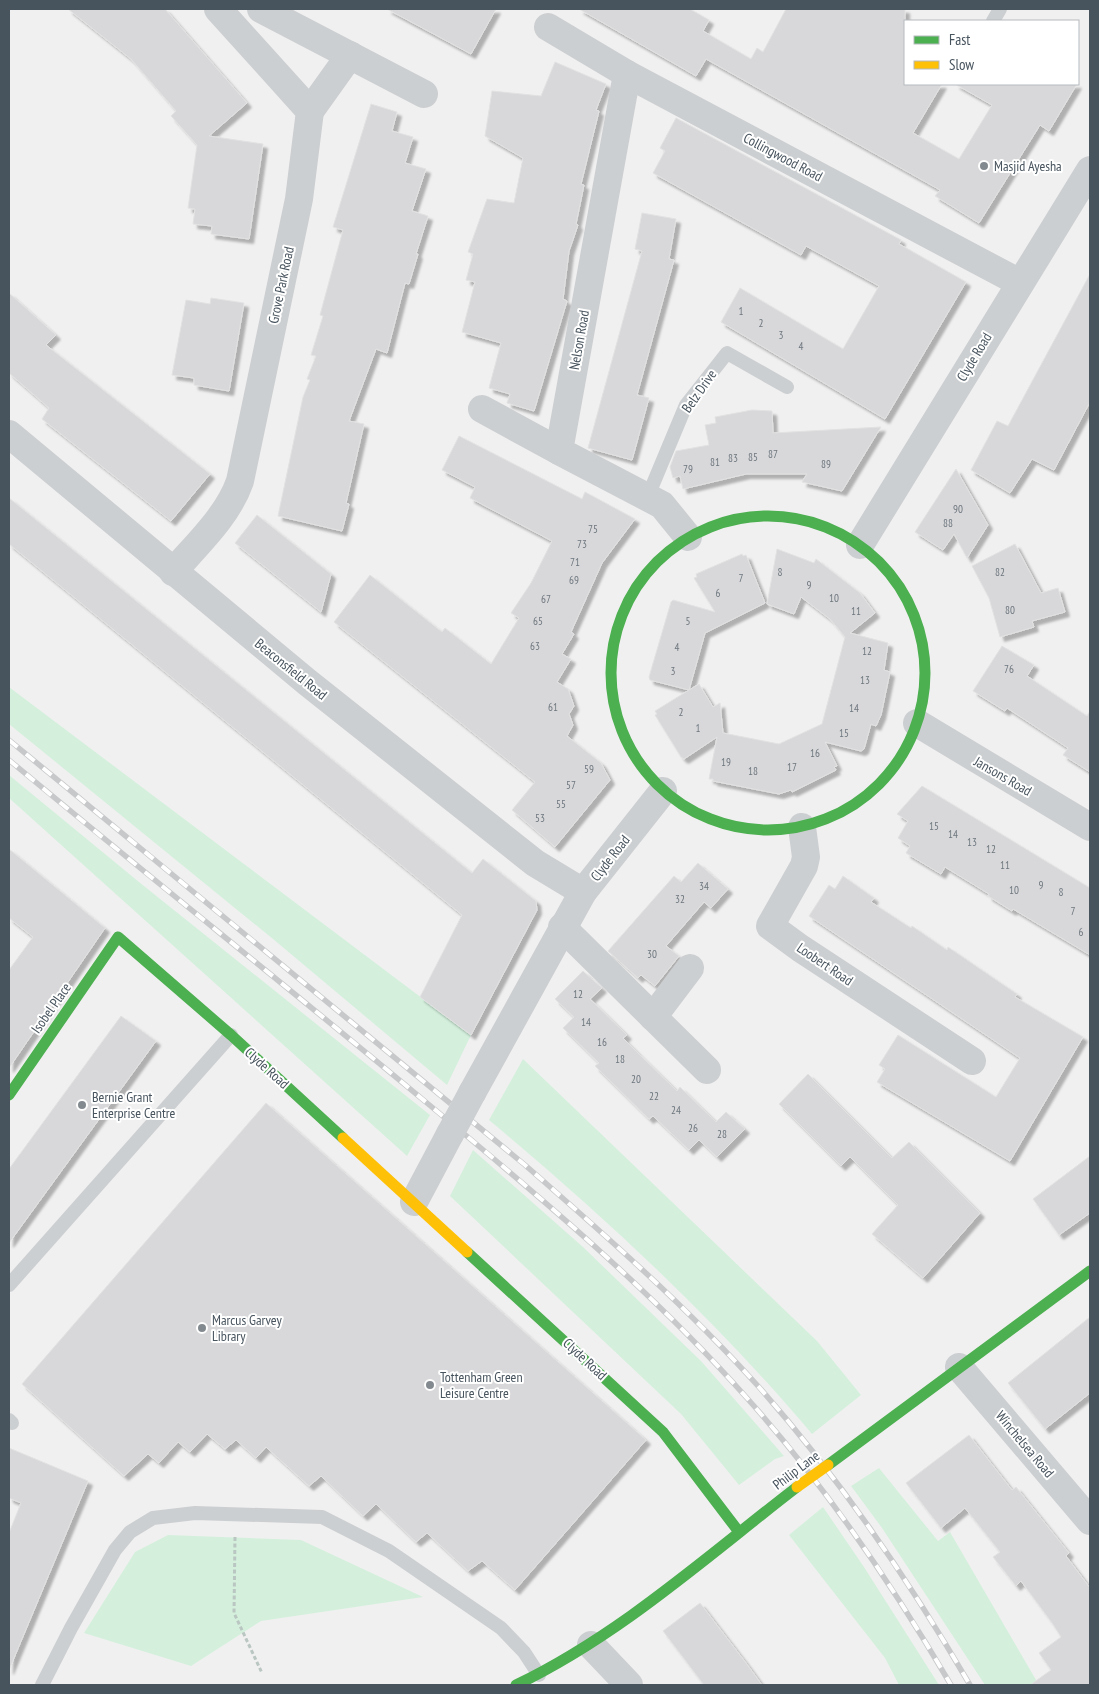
<svg xmlns="http://www.w3.org/2000/svg" width="1099" height="1694" viewBox="0 0 1099 1694" font-family="'PT Sans Narrow',sans-serif">
<defs>
<filter id="shadow"><feDropShadow dx="4.5" dy="4.5" stdDeviation="1" flood-color="#0004"/></filter>
</defs>
<rect width="100%" height="100%" fill="#f1f0f0"/>
<g fill="#d4f0dd">
<polygon points="9,687 471,1035 447,1085 273,939 9,724"/>
<polygon points="9,775 139,882 430,1115 407,1156 9,798"/>
<path d="M523,1059L817,1341L861,1395L812,1434C715,1319 604,1216 489,1120Z"/>
<polygon points="473,1150 583,1247 701,1361 784,1456 775,1459 739,1485 681,1414 450,1196"/>
<polygon points="879,1468 938,1541 950,1532 1039,1685 985,1685 882,1528 851,1486"/>
<polygon points="823,1507 864,1567 939,1685 899,1685 885,1658 789,1535"/>
<polygon points="168,1535 301,1540 423,1597 261,1621 191,1666 84,1633 135,1552"/>
</g>
<g fill="#d8d8da" stroke="#e2e2e3" filter="url(#shadow)">
<polygon points="68,9 165,9 247,103 209,136 263,144 249,239 211,234 212,226 193,224 195,209 188,208 197,145 171,116 176,111 131,59"/>
<polygon points="387,9 496,9 471,54"/>
<polygon points="579,9 690,9 709,20 703,31 751,59 757,48 763,52 786,9 905,9 905,84 942,84 913,133 959,159 992,105 955,84 1077,84 1049,131 1040,125 979,223 935,196 940,190 706,59 696,76"/>
<polygon points="555,62 606,84 596,110 599,111 581,184 584,185 576,224 578,225 569,251 563,299 567,301 534,411 507,403 510,394 489,388 501,343 462,332 475,282 466,280 473,254 468,252 487,199 514,203 523,158 485,136 492,91 541,96"/>
<polygon points="371,104 397,112 392,131 413,137 405,163 426,169 412,211 428,216 416,254 418,254 409,284 405,283 387,353 376,349 349,421 364,424 346,503 349,504 342,531 278,516 303,397 310,380 307,379 316,356 311,355 323,316 320,315 343,230 333,227"/>
<polygon points="676,118 901,240 899,244 966,282 885,419 721,322 740,288 843,349 879,286 806,246 801,255 653,173 665,151 660,148"/>
<polygon points="642,213 676,219 669,259 674,260 637,395 649,398 632,460 588,448 642,251 635,249"/>
<polygon points="1090,274 1090,402 1054,470 1032,459 1010,493 971,470 997,421 1008,426"/>
<polygon points="9,293 56,335 46,345 210,474 171,521 42,419 49,408 9,373"/>
<polygon points="211,298 244,303 229,391 194,385 194,378 172,375 186,300 210,304"/>
<polygon points="752,410 772,411 773,433 881,427 842,491 802,482 807,474 746,474 683,489 680,476 673,478 670,467 676,451 709,445 705,425 716,423 715,417"/>
<polygon points="459,436 582,499 585,492 635,519 602,563 571,632 574,634 562,654 571,659 557,682 568,689 574,706 569,714 573,725 567,736 601,763 610,780 555,847 512,810 535,782 334,622 370,575 442,632 445,628 491,664 519,618 511,613 531,583 552,541 470,498 475,487 442,470"/>
<polygon points="956,469 988,525 967,558 954,534 943,550 915,532"/>
<polygon points="9,498 472,873 483,859 536,901 537,910 471,1035 420,997 462,915 9,544"/>
<polygon points="257,515 331,574 321,612 235,543"/>
<polygon points="1015,544 1041,593 1058,588 1065,612 1032,621 1034,627 1000,637 989,598 972,566"/>
<polygon points="777,549 814,563 816,559 860,593 875,613 850,633 888,643 884,670 890,672 881,715 876,726 871,724 864,749 861,751 825,742 837,766 834,767 836,770 792,792 791,790 779,794 713,781 713,779 709,779 717,737 684,759 681,757 655,715 657,714 655,711 689,690 650,680 649,677 671,602 673,600 715,612 694,578 697,577 696,574 742,554 743,556 746,555 765,603 705,633 689,690 699,684 713,707 720,703 723,733 779,744 822,724 845,637 830,619 801,597 794,614 767,604"/>
<polygon points="1002,646 1034,665 1027,676 1087,716 1090,711 1090,772 1063,755 1068,748 1007,708 1005,711 973,691"/>
<polygon points="922,786 1090,888 1090,955 1013,909 1012,911 988,896 989,894 945,867 941,874 906,853 910,846 898,838 908,821 897,814"/>
<polygon points="9,849 105,928 9,1068 9,970 33,937 9,918"/>
<polygon points="698,863 728,889 711,908 704,902 666,946 679,956 655,986 641,975 638,978 608,951 674,876 681,882"/>
<polygon points="843,876 874,898 871,902 911,928 912,926 947,950 948,947 1017,994 1015,997 1083,1037 1010,1161 877,1082 885,1069 879,1065 898,1035 996,1097 1020,1058 809,916 829,885 835,889"/>
<polygon points="583,971 602,988 590,999 627,1035 623,1038 641,1056 677,1091 680,1087 716,1122 726,1112 745,1129 717,1157 699,1140 689,1150 653,1116 649,1119 595,1066 599,1063 563,1028 574,1017 555,999"/>
<polygon points="121,1016 156,1041 9,1243 9,1169"/>
<polygon points="808,1074 892,1158 909,1142 980,1213 923,1278 872,1234 898,1205 850,1157 841,1166 779,1104"/>
<polygon points="266,1103 646,1440 515,1590 482,1561 468,1571 427,1533 416,1542 376,1504 363,1516 321,1476 309,1486 266,1447 256,1458 236,1440 225,1449 207,1434 190,1452 178,1442 159,1463 148,1454 124,1476 22,1384"/>
<polygon points="1090,1156 1090,1213 1059,1235 1033,1199"/>
<polygon points="1090,1317 1090,1393 1045,1429 1008,1383"/>
<polygon points="969,1435 1012,1490 1016,1487 1069,1553 1066,1556 1090,1588 1090,1685 1030,1685 1051,1670 1039,1653 1061,1637 1052,1623 1021,1581 1016,1586 993,1557 1000,1552 965,1508 941,1528 906,1483"/>
<polygon points="9,1448 88,1481 9,1670 9,1533 21,1503 9,1498"/>
<polygon points="700,1603 746,1663 762,1685 704,1685 663,1631"/>
</g>
<g fill="none" stroke-linecap="round" stroke-linejoin="round">
<polyline stroke="#b9c6c1" stroke-width="3" stroke-dasharray="4 2.5" stroke-linecap="butt" points="235,1537 234,1613 262,1673"/>
<g stroke="#cccfd1" stroke-width="14">
<polyline points="993,21 1000,9"/>
<polyline points="648,496 686,405 727,353 787,387"/>
<polyline points="9,1285 231,1035"/>
<polyline points="9,1420 12,1423"/>
<polyline points="42,1685 71,1628 115,1550 130,1532 153,1518 195,1513 322,1517 389,1551 501,1628 524,1652 539,1675"/>
</g>
<g stroke="#cccfd1" stroke-width="28">
<polyline points="261,9 424,94"/>
<polyline points="548,27 627,74 1020,283"/>
<polyline points="627,74 559,451 662,505 688,537"/>
<polyline points="310,111 350,55"/>
<polyline points="482,409 559,451"/>
<polyline points="9,434 307,682 535,863 583,892"/>
<polyline points="860,545 1090,170"/>
<path d="M173,572C197,544 228,516 240,481L299,199L310,111L218,9"/>
<polyline points="917,723 1090,827"/>
<polyline points="802,827 806,857 804,866 770,926 800,948 972,1061"/>
<polyline points="562,927 707,1070"/>
<polyline points="653,1017 690,968"/>
<polyline points="472,1093 583,892 663,791"/>
<polyline points="414,1202 450,1134"/>
<polyline points="959,1367 1090,1521"/>
<polyline points="591,1645 629,1685"/>
</g>
<g stroke="#4caf50" stroke-width="11">
<circle cx="768" cy="673" r="157"/>
<polyline points="9,1095 118,937 231,1035 343,1138"/>
<polyline points="467,1252 663,1432 739,1532"/>
<polyline points="828,1465 1090,1271"/>
<path d="M516,1685C620,1635 706,1557 797,1487"/>
</g>
<polyline stroke="#ffc107" stroke-width="11" points="343,1138 467,1252"/>
<defs>
<g id="rail">
<path d="M9,740L525,1165C605,1235 686,1306 758,1386C837,1475 910,1582 970,1685"/>
<path d="M9,760C148,876 289,988 427,1103C538,1195 650,1289 746,1397C824,1484 892,1584 951,1685"/>
</g>
</defs>
<use href="#rail" stroke="#c6c8ca" stroke-width="5.5"/>
<use href="#rail" stroke="#fff" stroke-width="4" stroke-dasharray="11" stroke-linecap="butt"/>
<polyline stroke="#cccfd1" stroke-width="28" points="450,1134 472,1093"/>
<polyline stroke="#ffc107" stroke-width="11" points="797,1487 828,1465"/>
</g>
<g fill="#828a90" stroke="#fff" stroke-width="2">
<circle cx="984" cy="166" r="5"/>
<circle cx="82" cy="1105" r="5"/>
<circle cx="202" cy="1328" r="5"/>
<circle cx="430" cy="1385" r="5"/>
</g>
<g text-anchor="middle" dominant-baseline="central" stroke-width="4" stroke-linejoin="round" paint-order="stroke">
<g font-size="11" fill="#6d767e">
<text x="741" y="311">1</text>
<text x="761" y="323">2</text>
<text x="781" y="335">3</text>
<text x="801" y="346">4</text>
<text x="773" y="454">87</text>
<text x="753" y="457">85</text>
<text x="733" y="458">83</text>
<text x="715" y="462">81</text>
<text x="826" y="464">89</text>
<text x="688" y="469">79</text>
<text x="958" y="509">90</text>
<text x="948" y="523">88</text>
<text x="593" y="529">75</text>
<text x="582" y="544">73</text>
<text x="575" y="562">71</text>
<text x="780" y="572">8</text>
<text x="1000" y="572">82</text>
<text x="741" y="578">7</text>
<text x="574" y="580">69</text>
<text x="809" y="585">9</text>
<text x="718" y="593">6</text>
<text x="834" y="598">10</text>
<text x="546" y="599">67</text>
<text x="1010" y="610">80</text>
<text x="856" y="611">11</text>
<text x="538" y="621">65</text>
<text x="688" y="621">5</text>
<text x="535" y="646">63</text>
<text x="677" y="647">4</text>
<text x="867" y="651">12</text>
<text x="1009" y="669">76</text>
<text x="673" y="671">3</text>
<text x="865" y="680">13</text>
<text x="553" y="707">61</text>
<text x="854" y="708">14</text>
<text x="681" y="712">2</text>
<text x="698" y="728">1</text>
<text x="844" y="733">15</text>
<text x="815" y="753">16</text>
<text x="726" y="762">19</text>
<text x="792" y="767">17</text>
<text x="589" y="769">59</text>
<text x="753" y="771">18</text>
<text x="571" y="785">57</text>
<text x="561" y="804">55</text>
<text x="540" y="818">53</text>
<text x="934" y="826">15</text>
<text x="953" y="834">14</text>
<text x="972" y="842">13</text>
<text x="991" y="849">12</text>
<text x="1005" y="865">11</text>
<text x="1041" y="885">9</text>
<text x="704" y="886">34</text>
<text x="1014" y="890">10</text>
<text x="1061" y="892">8</text>
<text x="680" y="899">32</text>
<text x="1073" y="911">7</text>
<text x="1081" y="932">6</text>
<text x="652" y="954">30</text>
<text x="578" y="994">12</text>
<text x="586" y="1022">14</text>
<text x="602" y="1042">16</text>
<text x="620" y="1059">18</text>
<text x="636" y="1079">20</text>
<text x="654" y="1096">22</text>
<text x="676" y="1110">24</text>
<text x="693" y="1128">26</text>
<text x="722" y="1134">28</text>
</g>
<g font-size="14" fill="#47535d" stroke="#fff">
<text transform="translate(783 157) rotate(28)">Collingwood Road</text>
<text transform="translate(281 285) rotate(-78)">Grove Park Road</text>
<text transform="translate(579 340) rotate(-80)">Nelson Road</text>
<text transform="translate(974 357) rotate(-59)">Clyde Road</text>
<text transform="translate(699 391) rotate(-55)">Belz Drive</text>
<text transform="translate(291 669) rotate(39)">Beaconsfield Road</text>
<text transform="translate(1003 776) rotate(30)">Jansons Road</text>
<text transform="translate(610 858) rotate(-52)">Clyde Road</text>
<text transform="translate(825 964) rotate(34)">Loobert Road</text>
<text transform="translate(51 1008) rotate(-55)">Isobel Place</text>
<text transform="translate(267 1068) rotate(42)">Clyde Road</text>
<text transform="translate(585 1359) rotate(43)">Clyde Road</text>
<text transform="translate(1025 1444) rotate(50)">Winchelsea Road</text>
<text transform="translate(796 1470) rotate(-37)">Philip Lane</text>
</g>
<g font-size="14" fill="#47535d" stroke="#fff" text-anchor="start">
<text x="994" y="166">Masjid Ayesha</text>
<text x="92" y="1097">Bernie Grant<tspan x="92" dy="16">Enterprise Centre</tspan></text>
<text x="212" y="1320">Marcus Garvey<tspan x="212" dy="16">Library</tspan></text>
<text x="440" y="1377">Tottenham Green<tspan x="440" dy="16">Leisure Centre</tspan></text>
</g>
</g>
<rect width="1099" height="1694" fill="none" stroke="#47535d" stroke-width="20"/>
<rect x="904" y="20" width="175" height="65" fill="#ffffff" stroke="#b5babe"/>
<rect x="914" y="36" width="25" height="8" fill="#4caf50" stroke="#b5babe"/>
<text x="949" y="45" font-size="15" fill="#47535d">Fast</text>
<rect x="914" y="61" width="25" height="8" fill="#ffc107" stroke="#b5babe"/>
<text x="949" y="70" font-size="15" fill="#47535d">Slow</text>
</svg>
